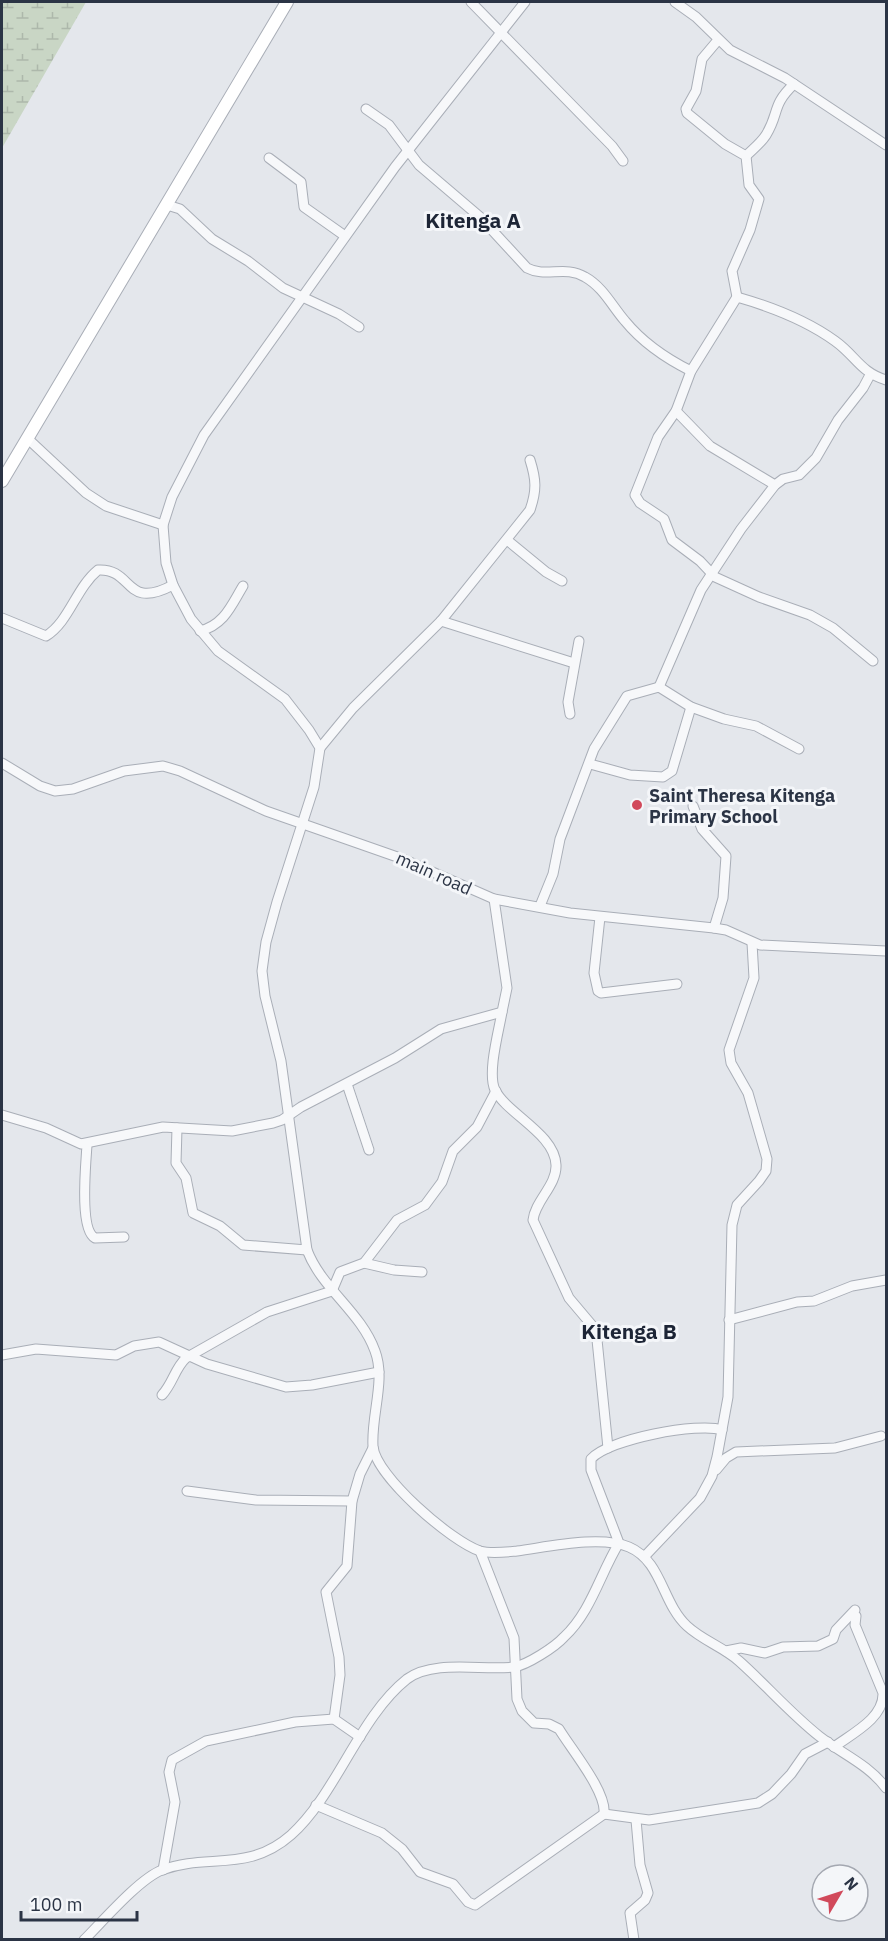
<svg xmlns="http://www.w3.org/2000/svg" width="888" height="1941" viewBox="0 0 888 1941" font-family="'IBM Plex Sans',sans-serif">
<defs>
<pattern id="wetland-marsh" width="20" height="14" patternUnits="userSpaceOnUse" patternTransform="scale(1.5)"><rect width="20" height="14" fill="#c9d6c5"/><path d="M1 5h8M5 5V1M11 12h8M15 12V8" fill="none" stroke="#adb8ab"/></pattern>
</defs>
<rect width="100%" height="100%" fill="#e4e7ec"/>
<polygon fill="url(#wetland-marsh)" points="2,2 86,2 2,148"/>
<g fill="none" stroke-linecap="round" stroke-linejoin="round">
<defs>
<g id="street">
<polyline points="471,2 612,146 623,161"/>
<path d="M525,2L395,167L204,435L172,497L163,525L166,563L173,585L191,619L218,651L285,699L309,730L320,748L314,787L277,902L266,942L262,971L265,996L281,1061L307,1250C322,1289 361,1312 375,1351C386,1380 371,1415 373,1446C375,1476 452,1542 480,1551C491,1554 506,1552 517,1551C548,1547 600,1535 629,1547C662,1561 662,1603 687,1626C702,1640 723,1647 739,1661C766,1685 790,1713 819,1736C842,1754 868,1764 886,1788"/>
<polyline points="675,2 696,17 730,50 785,78 886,145"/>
<polyline points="718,40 702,59 696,91 686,109 687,113 725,144 746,156 749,185 759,199 750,230 732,271 737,297"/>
<path d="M366,109L389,125L419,165L480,217L527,268C546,278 565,265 585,277C603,287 612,306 625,321C643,343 665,358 691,371"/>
<path d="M746,156C753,149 761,143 766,135C780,112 771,106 794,84"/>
<polyline points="269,158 301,182 304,207 345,236"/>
<polyline points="167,205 180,209 212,239 248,261 283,288 339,314 359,327"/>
<polyline points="676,411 710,446 775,485"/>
<polyline points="27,438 86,493 106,506 163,525"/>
<polyline points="507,540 546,572 562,581"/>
<path d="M2,618L46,636C69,622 76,588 98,570C134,568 124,611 173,585"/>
<polyline points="441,621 574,663"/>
<path d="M200,631C224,625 231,606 243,586"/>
<path d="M873,661L833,628L810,615L759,597L715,577L700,561L672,540L664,519L640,503L635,495L658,437L676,411L691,371L737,297C772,307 806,320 835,341C856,356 860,372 886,380"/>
<polyline points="659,687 701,590 741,529 775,485 783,479 799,475 816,458 838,420 863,388 870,375"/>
<polyline points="570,714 568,702 579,641"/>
<path d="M320,748L353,708L441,621L530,510C537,490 536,479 530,460"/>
<polyline points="2,763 40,786 55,791 73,789 124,771 163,766 180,771 266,811 403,859 494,899 570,913 714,928 726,930 760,945 886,951"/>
<polyline points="590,764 630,775 663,777 672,771 691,707"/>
<polyline points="693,806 702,829 726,856 723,898 714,928"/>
<polyline points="540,906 553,874 560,839 594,749 627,696 659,687 691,707 724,719 756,726 799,749"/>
<polyline points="600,917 594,973 598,991 601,993 677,984"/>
<path d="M502,1012C499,1030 487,1073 495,1090C507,1114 555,1134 556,1165C557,1185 535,1201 533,1220L569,1298L596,1330L608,1448"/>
<polyline points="347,1084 369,1150"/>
<polyline points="2,1115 46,1128 81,1144 163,1127 232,1131 273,1123 282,1120 301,1107 395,1058 441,1029 502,1012 507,988 494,899"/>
<polyline points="177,1128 176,1163 186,1178 193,1213 220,1226 243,1245 307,1250"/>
<path d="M87,1145C86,1162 79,1230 95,1238L124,1237"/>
<polyline points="364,1263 394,1270 422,1272"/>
<polyline points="729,1320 797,1302 814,1301 852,1286 886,1280"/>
<polyline points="2,1355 36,1349 116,1355 134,1346 159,1342 207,1364 286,1387 312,1385 379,1372"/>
<path d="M162,1395C173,1383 175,1368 186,1358L267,1312L332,1291L340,1272L364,1263L397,1220L425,1205L442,1182L453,1151L477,1127L496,1091"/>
<polyline points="716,1470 726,1458 736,1452 835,1448 881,1436"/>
<polyline points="187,1491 256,1500 352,1501"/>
<path d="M480,1551L514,1638L517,1699L522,1711L534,1723L549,1724L559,1729C571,1749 607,1792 604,1814"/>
<polyline points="645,1556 700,1498 712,1476 717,1457 728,1397 732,1225 737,1205 759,1181 766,1171 767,1159 748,1093 731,1063 729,1050 754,978 752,943"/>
<polyline points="726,1651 741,1648 765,1653 783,1647 818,1646 833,1639 836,1630 855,1610"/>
<polyline points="334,1719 340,1675 339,1657 326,1592 347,1566 352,1501 360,1474 373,1448"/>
<path d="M834,1747C853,1733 884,1718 883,1693L855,1625L856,1616"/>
<polyline points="316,1805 382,1833 402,1849 420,1872 453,1884 468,1902 475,1905 604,1814"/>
<polyline points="604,1814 649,1820 758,1803 772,1794 791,1774 805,1754 828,1742"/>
<polyline points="163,1870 175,1802 169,1772 172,1760 206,1741 295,1722 334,1719 360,1737"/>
<path d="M84,1940C103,1921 139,1879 162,1870C207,1853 248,1873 291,1835C336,1795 359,1717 407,1679C434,1659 483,1671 514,1667C527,1665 555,1647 564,1637C591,1612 600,1574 619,1543L591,1470V1459C608,1439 699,1422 722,1430"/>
<polyline points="634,1940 630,1913 645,1900 648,1893 640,1865 636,1820"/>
</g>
<polyline id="secondary" points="2,481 287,2"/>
</defs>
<use href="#street" stroke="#a9aeb7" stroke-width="11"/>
<use href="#secondary" stroke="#a9aeb7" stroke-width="14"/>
<use href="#street" stroke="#f7f8fa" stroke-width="9"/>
<use href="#secondary" stroke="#fff" stroke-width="12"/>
</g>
<circle fill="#d1495b" stroke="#f4f6f9" stroke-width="2" cx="637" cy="805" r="6"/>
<g text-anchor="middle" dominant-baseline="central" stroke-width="6" stroke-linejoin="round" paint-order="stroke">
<g font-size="18" font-weight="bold" fill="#2b3445" stroke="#f4f6f9" text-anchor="start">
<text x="649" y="795">Saint Theresa Kitenga<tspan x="649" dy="21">Primary School</tspan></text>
</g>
<g font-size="18" fill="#2b3445" stroke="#f4f6f9">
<text transform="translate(434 873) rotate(24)">main road</text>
</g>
<g font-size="21" font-weight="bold" fill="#1d2536" stroke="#f4f6f9">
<text x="473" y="220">Kitenga A</text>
<text x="629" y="1331">Kitenga B</text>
</g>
</g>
<rect width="888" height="1941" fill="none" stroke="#2b3445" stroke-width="6"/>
<g transform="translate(840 1893) rotate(51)"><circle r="28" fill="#f4f6f9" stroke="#a4a8b1" stroke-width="1.5"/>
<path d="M0-4.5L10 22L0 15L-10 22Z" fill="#d1495b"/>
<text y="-9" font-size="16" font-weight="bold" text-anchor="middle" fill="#2b3445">N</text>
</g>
<path d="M21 1911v9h116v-9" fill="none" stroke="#2b3445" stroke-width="3"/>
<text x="30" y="1911" font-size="18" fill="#2b3445" stroke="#f4f6f9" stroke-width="4.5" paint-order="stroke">100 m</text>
</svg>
